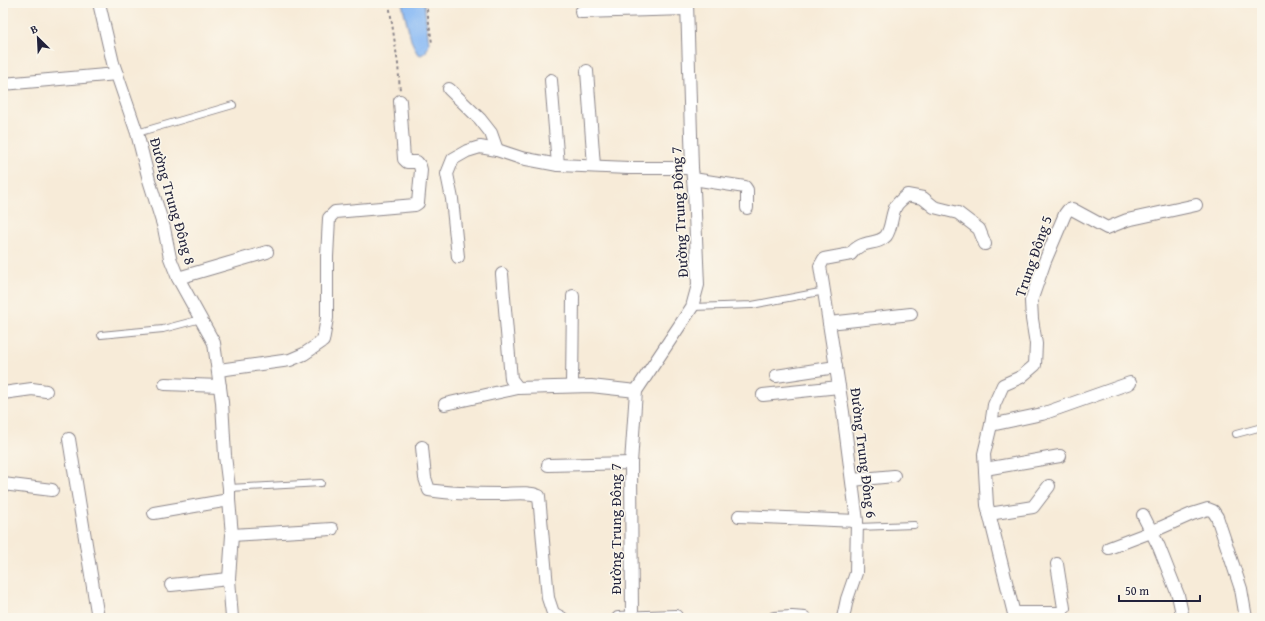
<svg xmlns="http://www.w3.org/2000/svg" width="1265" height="621" viewBox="0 0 1265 621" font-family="'Gentium Book Plus',serif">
<rect width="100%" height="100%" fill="#fbf7ec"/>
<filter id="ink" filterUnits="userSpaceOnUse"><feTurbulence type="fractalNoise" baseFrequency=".025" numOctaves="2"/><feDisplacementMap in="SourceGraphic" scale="8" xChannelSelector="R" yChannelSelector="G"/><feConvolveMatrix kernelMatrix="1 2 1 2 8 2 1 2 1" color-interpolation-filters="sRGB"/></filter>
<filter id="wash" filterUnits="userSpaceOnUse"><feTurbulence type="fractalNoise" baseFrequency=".012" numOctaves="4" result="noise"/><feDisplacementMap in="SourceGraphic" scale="16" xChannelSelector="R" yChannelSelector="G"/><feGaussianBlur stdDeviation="0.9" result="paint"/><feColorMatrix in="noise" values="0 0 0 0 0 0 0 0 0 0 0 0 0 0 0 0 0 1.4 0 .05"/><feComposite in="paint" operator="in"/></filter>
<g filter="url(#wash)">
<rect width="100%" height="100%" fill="#f7ebd8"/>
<polygon fill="#88b9f4" stroke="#556e98" points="402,3 424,3 429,43 426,52 421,55 417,53 411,40"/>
</g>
<g filter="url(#ink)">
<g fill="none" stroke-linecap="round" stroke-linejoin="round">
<defs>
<g id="service">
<polyline points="137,133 233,105"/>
<polyline points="692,307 752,305 825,291"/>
<polyline points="101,335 163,329 201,319"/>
<polyline points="1236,434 1262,427"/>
<polyline points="229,488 321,483"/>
<polyline points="857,527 914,525"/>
</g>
<g id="minor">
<polyline points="99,3 113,63 137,133 149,180 164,228 170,258 178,278 214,343 222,402 225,456 229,488 229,500 232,535 229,579 232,618"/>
<polyline points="581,12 687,9"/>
<polyline points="587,71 594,166"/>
<polyline points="551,80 558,165"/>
<polyline points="3,84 117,74"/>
<polyline points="449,89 480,119 491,133 497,150"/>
<polyline points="693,179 745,187 747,190 747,208"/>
<polyline points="458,257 452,199 447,174 453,159 467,151 480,147 497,150 521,158 558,165 629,168 692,168"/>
<polyline points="502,274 511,379 518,388"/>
<polyline points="178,278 267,252"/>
<polyline points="829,323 911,314"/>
<polyline points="219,370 290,360 304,354 323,341 327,318 327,257 329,218 335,212 415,205 418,203 421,170 420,166 417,162 407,162 404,159 400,101"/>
<polyline points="776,376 836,367"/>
<polyline points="165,384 220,386"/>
<polyline points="572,386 573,296"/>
<polyline points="3,393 32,389 46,391"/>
<polyline points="763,395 839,387"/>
<polyline points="445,404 518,388 591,386 636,391"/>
<polyline points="991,425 1042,414 1130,383"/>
<polyline points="69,439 98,618"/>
<path d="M422,447L425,478L429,490C453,494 477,494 502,494C514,494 528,491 539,496L548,598L553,613L562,618"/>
<polyline points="548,465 631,463"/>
<polyline points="985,469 1060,456"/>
<polyline points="852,480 894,476"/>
<polyline points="3,484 52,490"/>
<polyline points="154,513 229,500"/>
<polyline points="989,514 1033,507 1049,486"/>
<polyline points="1143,515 1159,547 1178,595 1183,618"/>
<polyline points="739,516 857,521"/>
<polyline points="232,535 332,529"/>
<polyline points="1109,548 1151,532 1192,514 1208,509 1213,511 1217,517 1241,589 1246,618"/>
<polyline points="171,585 229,579"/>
<polyline points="1014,613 1061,613 1064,608 1057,564"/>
<polyline points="618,618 676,616"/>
<polyline points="632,618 631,463 636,391 692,307 698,285 694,190 692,168 687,3"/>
<polyline points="774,618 792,617 805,618"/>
<path d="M843,618L847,599L856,573L857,521L843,412L820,266L824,259L851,254C861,239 877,246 886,236C892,228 891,214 896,206C898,202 904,198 907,195L923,198L934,207L958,213L979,229L985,244"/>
<polyline points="1015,618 987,505 984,454 991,425 994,405 1003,385 1021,377 1035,365 1036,344 1032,319 1031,301 1045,261 1065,214 1068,210 1072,209 1107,228 1127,220 1196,205"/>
</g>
</defs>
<use href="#service" stroke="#8c868a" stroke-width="8"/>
<use href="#minor" stroke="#8c868a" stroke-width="14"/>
<g stroke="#8c868a" stroke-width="2" stroke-dasharray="3 3" stroke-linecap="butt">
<polyline points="389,3 398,64 400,91"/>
<polyline points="426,3 432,43"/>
</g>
<use href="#service" stroke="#fff" stroke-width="6"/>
<use href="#minor" stroke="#fff" stroke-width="12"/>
</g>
</g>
<g text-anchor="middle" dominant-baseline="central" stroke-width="3" stroke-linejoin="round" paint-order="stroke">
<g font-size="15" fill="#22223b" stroke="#fbf7ec">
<text transform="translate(173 201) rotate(74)">Đường Trung Đông 8</text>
<text transform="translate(679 212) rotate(-93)">Đường Trung Đông 7</text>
<text transform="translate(1033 256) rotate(-71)">Trung Đông 5</text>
<text transform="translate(864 453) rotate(83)">Đường Trung Đông 6</text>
<text transform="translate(615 529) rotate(-90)">Đường Trung Đông 7</text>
</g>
</g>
<rect width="1265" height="621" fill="none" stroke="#fbf7ec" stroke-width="16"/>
<g transform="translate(38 38) rotate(336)" stroke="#fbf7ec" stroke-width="3" paint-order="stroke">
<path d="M0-3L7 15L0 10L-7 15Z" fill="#22223b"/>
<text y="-6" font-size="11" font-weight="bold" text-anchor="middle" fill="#22223b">B</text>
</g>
<path d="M1119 595v6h81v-6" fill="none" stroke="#22223b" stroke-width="2"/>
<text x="1125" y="595" font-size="12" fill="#22223b" stroke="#fbf7ec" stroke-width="3" paint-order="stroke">50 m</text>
</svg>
